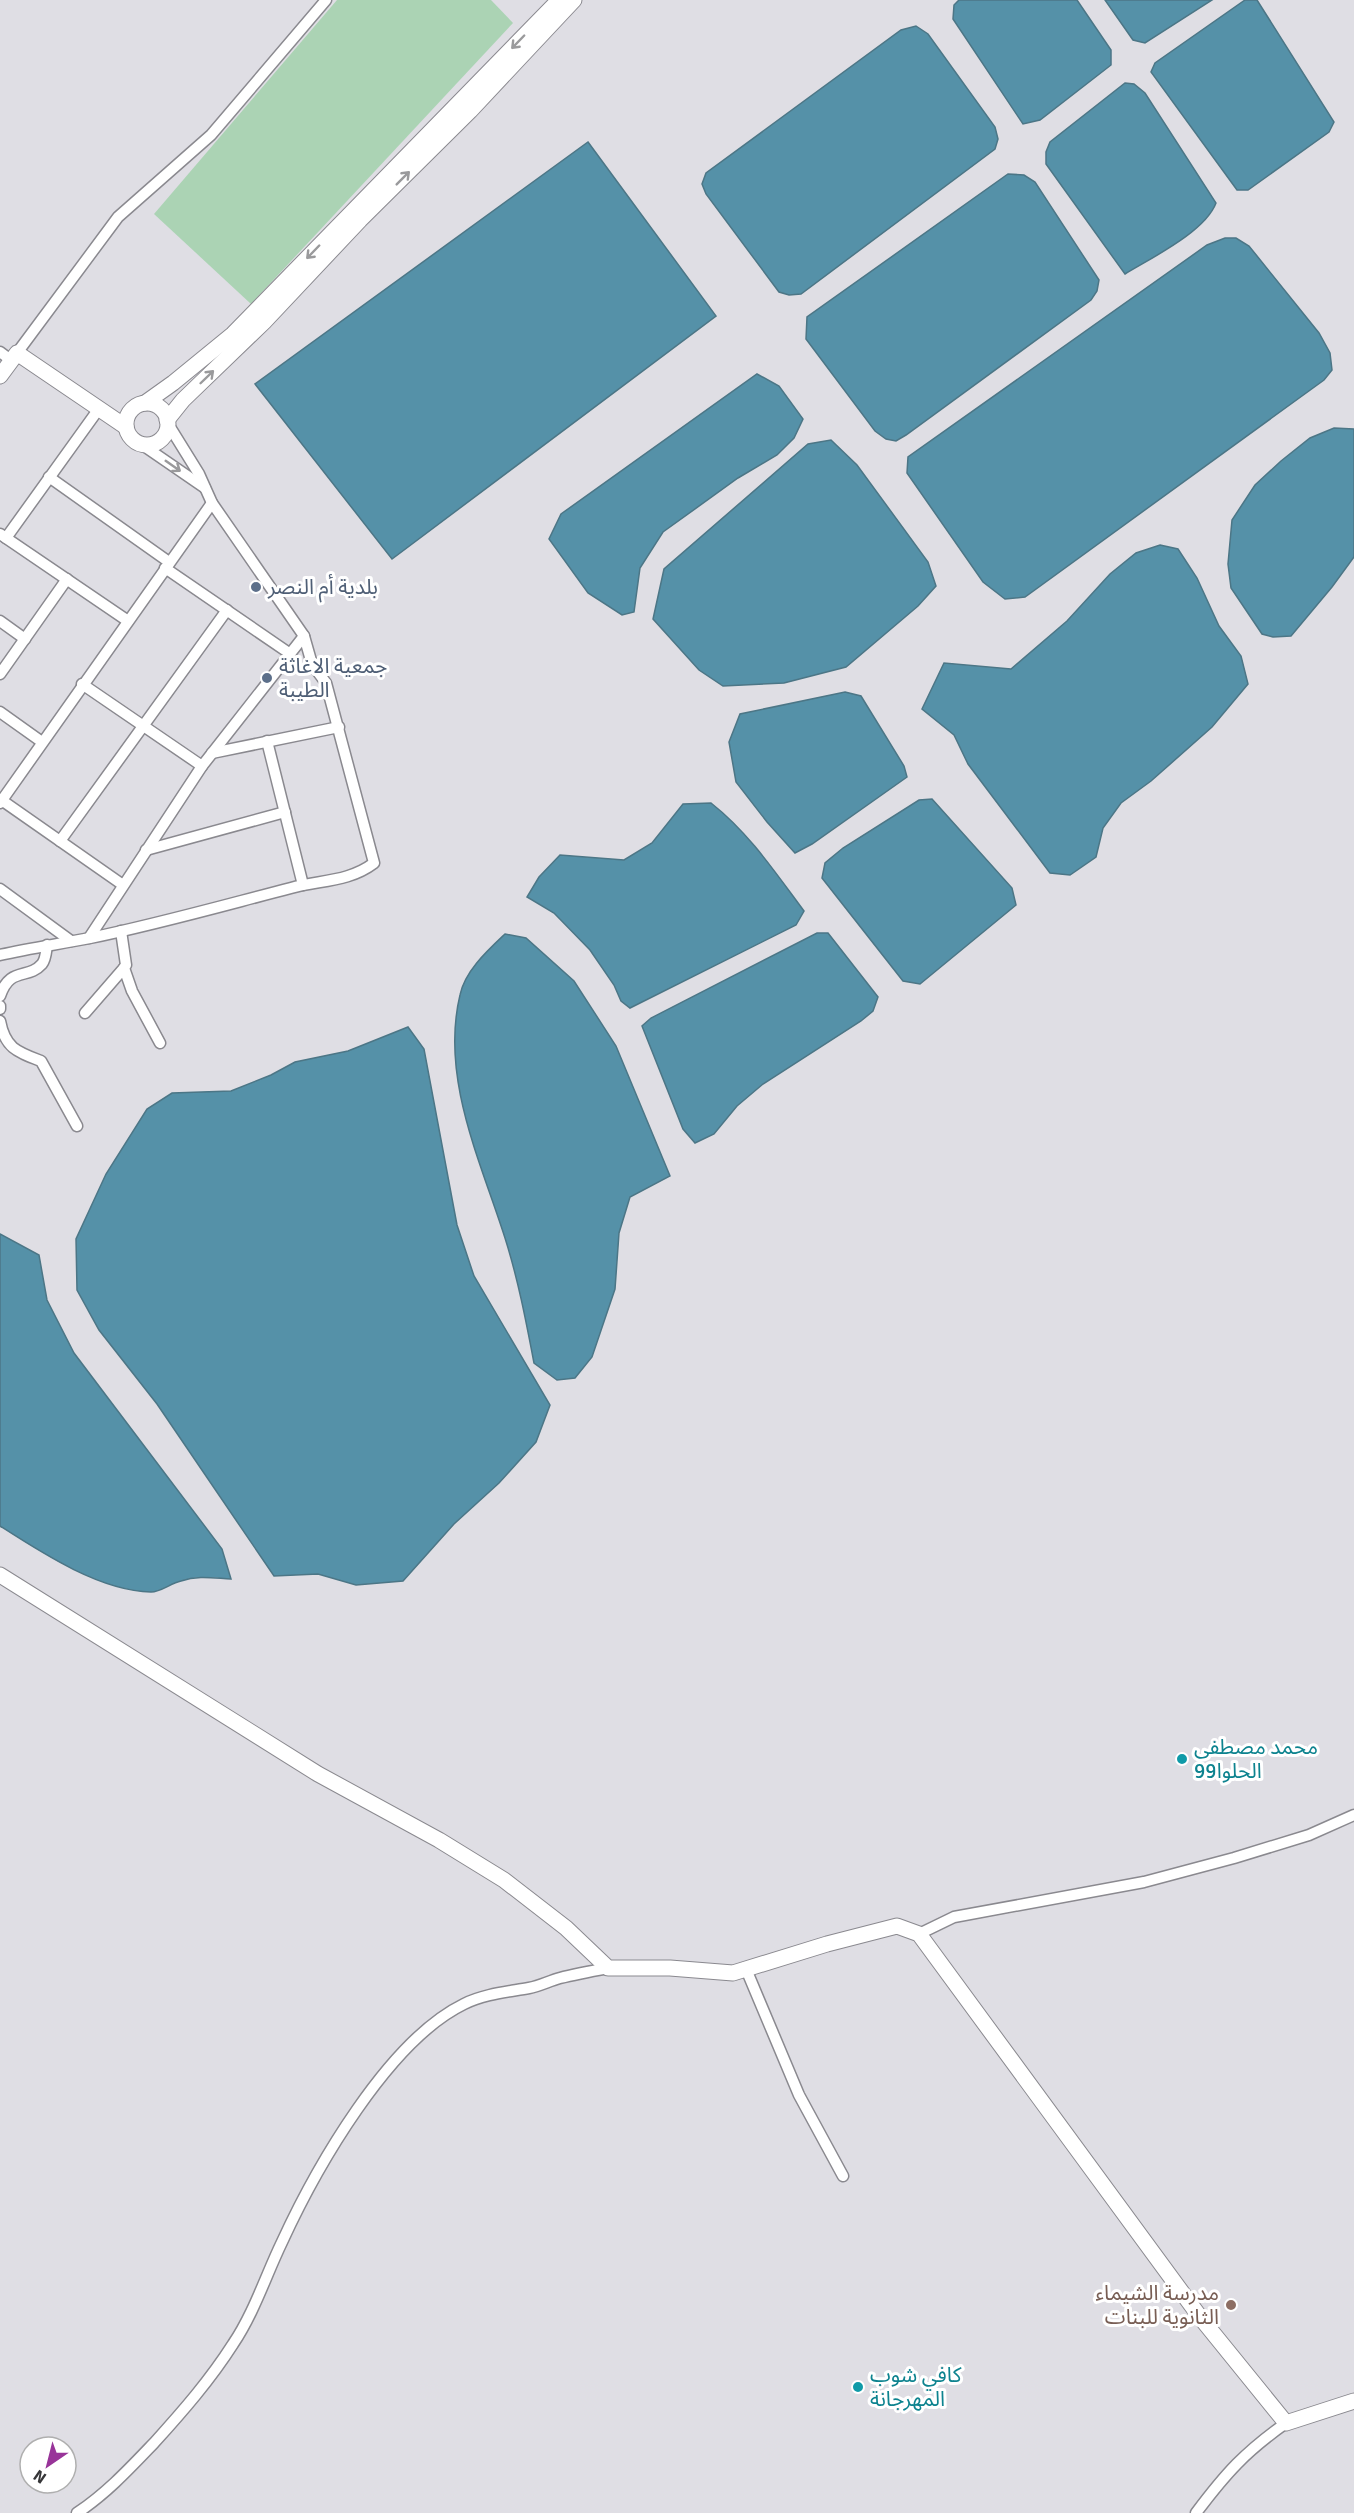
<svg xmlns="http://www.w3.org/2000/svg" width="1354" height="2513" viewBox="0 0 1354 2513" font-family="Signika,'Noto Sans Arabic',sans-serif">
<rect width="100%" height="100%" fill="#dfdee4"/>
<polygon fill="#abd3b4" points="337,0 491,0 513,23 251,304 154,214"/>
<g fill="#5591a8" stroke="#4c7686" stroke-width="1.5">
<polygon points="959,0 1077,0 1111,50 1111,65 1040,120 1023,124 953,19 954,5"/>
<polygon points="1105,0 1212,0 1145,43 1133,40"/>
<polygon points="1245,0 1257,0 1334,122 1329,132 1248,190 1237,190 1151,72 1155,63"/>
<polygon points="916,26 928,34 995,127 998,139 995,149 801,294 789,295 779,292 706,194 702,184 706,173 901,30"/>
<path d="M1125,83L1134,84L1145,93L1216,203C1205,232 1151,258 1125,274L1046,164V152L1050,142Z"/>
<polygon points="588,142 716,316 392,559 255,384"/>
<polygon points="1008,174 1024,175 1035,182 1099,280 1097,291 1091,300 906,435 896,441 886,439 875,431 806,339 807,317"/>
<polygon points="1225,238 1236,238 1249,246 1319,333 1330,353 1332,370 1324,380 1025,597 1005,599 983,582 907,473 908,457 1207,245"/>
<polygon points="757,374 779,386 803,419 794,438 777,455 738,478 663,532 640,568 634,612 622,615 588,593 549,539 561,514"/>
<polygon points="1334,428 1354,429 1354,557 1332,587 1291,636 1273,637 1262,634 1231,588 1228,564 1232,520 1255,485 1281,461 1310,438"/>
<polygon points="831,440 857,465 928,562 936,586 918,606 846,667 784,683 723,686 699,670 653,619 664,569 808,444"/>
<polygon points="1160,545 1178,549 1197,578 1219,626 1241,656 1248,684 1212,727 1151,781 1121,803 1103,828 1096,857 1070,875 1050,873 968,764 954,735 922,709 944,663 1011,669 1067,621 1110,574 1136,553"/>
<polygon points="845,692 861,696 904,766 907,777 812,844 795,853 767,822 736,782 729,742 740,714"/>
<polygon points="932,799 1012,888 1016,905 920,984 903,981 822,878 825,863 843,848 919,800"/>
<path d="M711,803C749,833 775,872 804,911L796,925L630,1008L621,1001L614,985L590,950L554,913L527,897L539,877L560,855L624,860L652,843L683,804Z"/>
<polygon points="817,933 828,933 878,997 873,1011 861,1021 763,1084 737,1106 714,1134 695,1143 683,1129 642,1026 651,1018"/>
<path d="M505,934L526,938L574,981L616,1046L670,1176L630,1197L619,1233L615,1289L592,1357L575,1378L557,1380L534,1363C526,1321 518,1279 505,1238C481,1162 440,1078 460,995C465,971 487,951 505,934Z"/>
<polygon points="408,1027 424,1049 457,1225 474,1276 550,1405 536,1442 499,1483 454,1524 403,1581 356,1585 318,1574 274,1576 157,1404 99,1330 77,1290 76,1239 106,1174 147,1109 172,1093 231,1091 271,1075 295,1062 348,1051"/>
<path d="M0,1234L39,1255L47,1300L74,1353L222,1549L231,1579C213,1578 198,1575 181,1581C171,1583 161,1592 151,1592C100,1591 42,1553 0,1526Z"/>
</g>
<g fill="none" stroke-linecap="round" stroke-linejoin="round">
<defs>
<g id="street">
<polyline points="0,352 12,361"/>
<polyline points="17,353 118,217 211,135 326,0"/>
<polyline points="141,444 205,488"/>
<polyline points="49,477 169,562"/>
<polyline points="0,534 128,621"/>
<polyline points="6,538 98,410"/>
<polyline points="165,568 289,653"/>
<polyline points="0,621 25,639"/>
<polyline points="0,674 67,579"/>
<polyline points="82,684 202,766"/>
<polyline points="0,712 42,742"/>
<polyline points="267,741 303,885"/>
<polyline points="212,753 339,727"/>
<polyline points="0,799 123,885"/>
<polyline points="0,803 212,503"/>
<polyline points="60,841 227,610"/>
<polyline points="146,850 285,812"/>
<polyline points="0,889 71,941"/>
<polyline points="121,931 126,965 124,968 132,991 160,1043"/>
<polyline points="89,938 202,766 304,636"/>
<path d="M0,955C30,948 60,944 90,938C158,924 225,905 291,888C320,880 349,882 374,863L326,683L312,664L304,636L212,503L199,474L168,424"/>
<path d="M0,996C10,966 28,980 42,964C46,959 46,951 47,945"/>
<polyline points="0,1006 0,1009"/>
<polyline points="85,1013 124,968"/>
<path d="M0,1021C5,1048 17,1052 41,1061L77,1126"/>
<polyline points="919,1934 954,1917 1144,1882 1234,1858 1309,1835 1354,1815"/>
<polyline points="746,1969 799,2095 843,2176"/>
<path d="M77,2513C107,2493 130,2468 154,2443C183,2411 210,2380 233,2344C254,2313 266,2275 282,2242C316,2168 388,2041 464,2004C484,1994 507,1992 529,1988C540,1986 549,1981 560,1978C576,1974 592,1971 608,1968"/>
<path d="M1196,2513C1226,2473 1245,2452 1286,2423"/>
</g>
<g id="secondary">
<polyline points="0,376 17,353 126,427"/>
<circle cx="147" cy="424" r="21"/>
<polyline points="145,403 173,383 233,334 559,0"/>
<polyline points="167,420 183,400 264,322 360,220 470,111 574,0"/>
<polyline points="0,1575 318,1774 439,1840 504,1880 566,1928 608,1968 670,1968 733,1973 827,1944 897,1926 919,1934 1200,2317 1286,2423 1354,2401"/>
</g>
</defs>
<use href="#street" stroke="#8a898f" stroke-width="13"/>
<use href="#secondary" stroke="#8a898f" stroke-width="17"/>
<use href="#street" stroke="#fff" stroke-width="10"/>
<use href="#secondary" stroke="#fff" stroke-width="15"/>
</g>
<defs><path id="oneway-shaft" d="M-6 0H5M1.5-3L5.5 0L1.5 3" fill="none" stroke-width="1.6" stroke-linecap="round" stroke-linejoin="round" transform="scale(1.5)"/></defs>
<g stroke="#9a9a9c">
<use href="#oneway-shaft" transform="translate(518 42) rotate(134)"/>
<use href="#oneway-shaft" transform="translate(403 178) rotate(-45)"/>
<use href="#oneway-shaft" transform="translate(313 252) rotate(134)"/>
<use href="#oneway-shaft" transform="translate(207 377) rotate(-44)"/>
<use href="#oneway-shaft" transform="translate(173 466) rotate(35)"/>
</g>
<g fill="#5c6f8a" stroke="#fff" stroke-width="2">
<circle cx="256" cy="587" r="6"/>
<circle cx="267" cy="678" r="6"/>
</g>
<g fill="#0f9aa8" stroke="#fff" stroke-width="2">
<circle cx="1182" cy="1759" r="6"/>
<circle cx="858" cy="2387" r="6"/>
</g>
<circle fill="#8d6e63" stroke="#fff" stroke-width="2" cx="1231" cy="2305" r="6"/>
<g text-anchor="middle" dominant-baseline="central" stroke-width="6" stroke-linejoin="round" paint-order="stroke">
<g font-size="21" fill="#4e5e75" stroke="#fff" text-anchor="start">
<text x="268" y="587">بلدية أم النصر</text>
<text x="279" y="666">جمعية الاغاثة<tspan x="279" dy="24">الطيبة</tspan></text>
</g>
<g font-size="21" fill="#0d838f" stroke="#fff" text-anchor="start">
<text x="1194" y="1747">محمد مصطفى<tspan x="1194" dy="24">الحلوا99</tspan></text>
<text x="870" y="2375">كافي شوب<tspan x="870" dy="24">المهرجانة</tspan></text>
</g>
<g font-size="21" fill="#785e54" stroke="#fff" text-anchor="end">
<text x="1219" y="2293">مدرسة الشيماء<tspan x="1219" dy="24">الثانوية للبنات</tspan></text>
</g>
</g>
<g transform="translate(48 2465) rotate(215)"><circle r="28" fill="#ffffff" stroke="#afafaf" stroke-width="1.5"/>
<path d="M0-4.5L10 22L0 15L-10 22Z" fill="#983499"/>
<text y="-9" font-size="16" font-weight="bold" text-anchor="middle" fill="#363638">N</text>
</g>
</svg>
